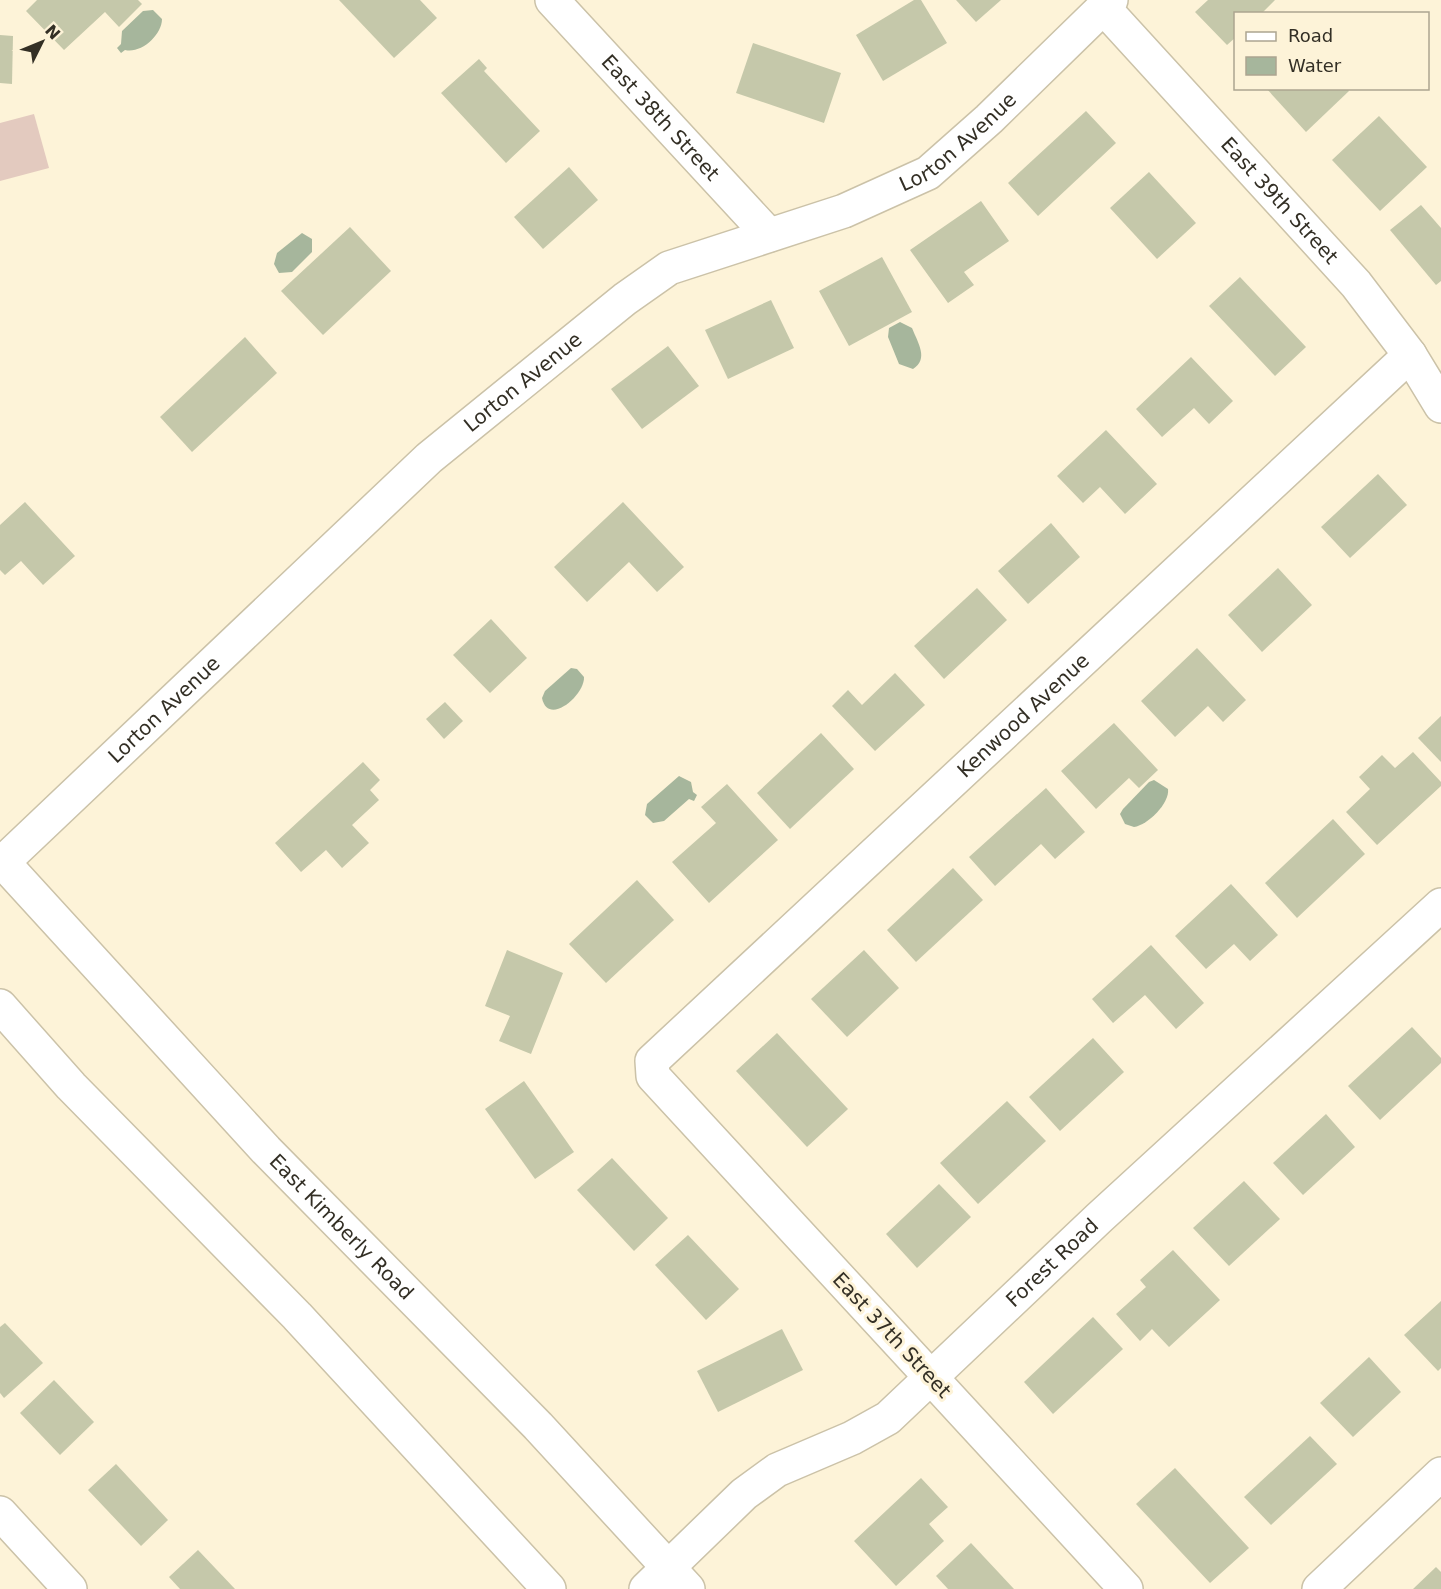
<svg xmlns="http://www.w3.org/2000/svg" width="1441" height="1589" viewBox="0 0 1441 1589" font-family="'DejaVu Sans',sans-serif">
<rect width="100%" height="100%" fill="#fdf3d8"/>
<polygon fill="#e3cabf" points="34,114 49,168 0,181 0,123"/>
<g fill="#a6b69c">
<path d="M153,10L162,19C162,35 141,54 125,50L121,53L117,48L121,44L122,31L143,11Z"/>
<polygon points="302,233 312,239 312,252 292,272 279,273 274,264 277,253"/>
<path d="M900,322L912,328C918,343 929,359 913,369L899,364L888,337L889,328Z"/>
<path d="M571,668L577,669L584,677C585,695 548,727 542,698L545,691Z"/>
<polygon points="679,776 691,782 693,792 697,795 694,801 689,799 664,821 653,823 645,815 647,804"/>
<path d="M1154,780L1168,789C1170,803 1148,825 1134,827L1125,824L1120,814L1123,809L1149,782Z"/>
</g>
<g fill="#c5c8aa">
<polygon points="37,0 138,0 142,4 119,27 105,12 64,50 26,11"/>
<polygon points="339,0 420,0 437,18 394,58"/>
<polygon points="914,0 921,0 947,43 883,81 856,35"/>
<polygon points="956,0 1001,0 976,22"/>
<polygon points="1208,0 1275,0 1261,14 1236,14 1236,37 1227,45 1195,12"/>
<polygon points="0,35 13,36 12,84 0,83"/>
<polygon points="753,43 841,73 824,123 736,93"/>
<polygon points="479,59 487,68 484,71 540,131 506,163 441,93"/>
<polygon points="1266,88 1347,88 1349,91 1306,132"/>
<polygon points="1086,111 1116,143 1038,216 1008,183"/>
<polygon points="1379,116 1427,167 1380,211 1332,160"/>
<polygon points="569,167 598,200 543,249 514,217"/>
<polygon points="1149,172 1196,223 1157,259 1110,208"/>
<polygon points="981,201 1009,241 964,272 974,285 948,303 910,250"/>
<polygon points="1421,205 1441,228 1441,281 1436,285 1390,230"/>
<polygon points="350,227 391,271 323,335 281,291"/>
<polygon points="882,257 912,312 849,346 819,291"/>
<polygon points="1240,277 1306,347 1275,376 1209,306"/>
<polygon points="771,300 794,348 728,379 705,330"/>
<polygon points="245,337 277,373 192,452 160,417"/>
<polygon points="668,346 699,386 642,429 611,389"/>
<polygon points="1191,357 1233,401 1209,424 1194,408 1162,437 1136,409"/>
<polygon points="1106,430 1157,484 1125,514 1100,487 1083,503 1057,476"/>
<polygon points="1378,474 1407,505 1350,558 1321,527"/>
<polygon points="25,502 75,556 43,585 21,561 5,575 0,570 0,525"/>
<polygon points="623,502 684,567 657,592 629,562 587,602 554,567"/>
<polygon points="1051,523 1080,557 1028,604 998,571"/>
<polygon points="1278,568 1312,605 1262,652 1228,615"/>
<polygon points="977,588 1007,620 944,679 914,646"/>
<polygon points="491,619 527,658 490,693 453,655"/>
<polygon points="1197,648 1246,700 1223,722 1208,706 1175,737 1141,701"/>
<polygon points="895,673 925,705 875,751 832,706 848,690 862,705"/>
<polygon points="445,702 463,721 444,739 426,719"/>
<polygon points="1441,716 1441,762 1418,738"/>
<polygon points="1114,723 1158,770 1139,788 1129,778 1096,809 1061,771"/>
<polygon points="821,733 854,769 790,829 757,793"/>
<polygon points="1413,752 1441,782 1441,786 1377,845 1346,812 1370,789 1359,777 1382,755 1395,768"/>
<polygon points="363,762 380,780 370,790 379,800 352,825 369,843 342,868 326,850 301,872 275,843"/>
<polygon points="727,784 778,840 709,903 672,862 716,823 701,807"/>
<polygon points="1046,788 1085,832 1055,859 1041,844 995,886 969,857"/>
<polygon points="1333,819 1365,854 1297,918 1265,883"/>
<polygon points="953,868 983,900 916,962 887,930"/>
<polygon points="637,880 674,920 606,983 569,944"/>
<polygon points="1231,884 1278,935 1250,961 1234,944 1206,969 1175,936"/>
<polygon points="1151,945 1204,1003 1176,1029 1145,995 1113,1023 1092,999"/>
<polygon points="507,950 563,973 531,1054 499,1041 510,1016 485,1006"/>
<polygon points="864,950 899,988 847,1037 811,999"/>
<polygon points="1412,1027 1441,1058 1441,1063 1380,1120 1348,1086"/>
<polygon points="777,1033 848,1109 807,1147 736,1071"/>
<polygon points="1093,1038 1124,1072 1060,1131 1029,1097"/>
<polygon points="524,1081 574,1152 535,1179 485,1109"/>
<polygon points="1007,1101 1046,1141 978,1204 940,1163"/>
<polygon points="1326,1114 1355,1147 1303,1195 1273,1163"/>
<polygon points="612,1158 668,1218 634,1251 577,1190"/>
<polygon points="1244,1181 1280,1219 1229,1266 1193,1228"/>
<polygon points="939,1184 971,1217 917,1268 886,1234"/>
<polygon points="688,1235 739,1289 706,1320 655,1265"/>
<polygon points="1173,1250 1220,1300 1169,1347 1152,1329 1140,1341 1116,1314 1146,1287 1140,1280"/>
<polygon points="1441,1301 1441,1368 1438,1371 1404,1335"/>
<polygon points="1093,1317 1123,1349 1053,1414 1024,1382"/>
<polygon points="5,1323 43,1363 4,1398 0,1393 0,1327"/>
<polygon points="782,1329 803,1370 718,1412 697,1371"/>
<polygon points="1369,1357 1401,1392 1353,1437 1320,1403"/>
<polygon points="54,1380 94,1422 60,1455 20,1413"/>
<polygon points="1310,1436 1337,1464 1271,1525 1244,1497"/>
<polygon points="116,1464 168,1520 141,1546 88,1490"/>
<polygon points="1175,1468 1249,1548 1210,1583 1136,1504"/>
<polygon points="921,1478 948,1507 929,1524 944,1541 896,1586 854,1541"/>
<polygon points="971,1543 1014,1589 948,1589 936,1576"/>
<polygon points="198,1550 235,1589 180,1589 169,1577"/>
<polygon points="1436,1567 1441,1572 1441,1589 1413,1589"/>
</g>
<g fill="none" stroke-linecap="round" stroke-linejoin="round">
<defs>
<g id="minor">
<path id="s1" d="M552,0L769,235"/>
<path id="s2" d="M1103,7L1356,284L1410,355L1441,406"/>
<path id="s3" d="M0,865L429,458L625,299L669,268L844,211L928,173L989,119L1111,0"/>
<polyline points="0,1513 70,1589"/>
<path id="s4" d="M646,1589L744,1494L777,1470L852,1438L888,1418L1099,1218L1441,905"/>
<path id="s5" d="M1126,1589L653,1076L652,1061L1410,355"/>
<polyline points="1319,1589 1441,1474"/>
</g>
<g id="major">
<path id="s6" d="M0,859L266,1150L538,1426L688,1589"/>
<polyline points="0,1006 71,1086 297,1316 549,1589"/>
</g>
</defs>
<use href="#minor" stroke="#cbc2a8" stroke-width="36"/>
<use href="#major" stroke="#cbc2a8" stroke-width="36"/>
<use href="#minor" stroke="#fff" stroke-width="33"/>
<use href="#major" stroke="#fff" stroke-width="33"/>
</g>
<g text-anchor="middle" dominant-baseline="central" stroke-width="6" stroke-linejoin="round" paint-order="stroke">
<g font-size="20" fill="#332f25" stroke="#fdf3d8">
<text stroke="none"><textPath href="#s1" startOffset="160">East 38th Street</textPath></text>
<text stroke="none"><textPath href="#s3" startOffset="1216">Lorton Avenue</textPath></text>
<text stroke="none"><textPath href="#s2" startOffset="262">East 39th Street</textPath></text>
<text stroke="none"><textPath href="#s3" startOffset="712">Lorton Avenue</textPath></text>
<text stroke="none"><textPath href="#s3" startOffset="226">Lorton Avenue</textPath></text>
<text stroke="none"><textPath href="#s5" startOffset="1220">Kenwood Avenue</textPath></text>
<text stroke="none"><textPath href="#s6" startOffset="502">East Kimberly Road</textPath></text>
<text stroke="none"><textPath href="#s4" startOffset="526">Forest Road</textPath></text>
<text transform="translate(892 1335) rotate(47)">East 37th Street</text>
</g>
</g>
<rect x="1234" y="12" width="195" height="78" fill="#fdf3d8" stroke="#aca590" stroke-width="1.5"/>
<rect x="1246" y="32" width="30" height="9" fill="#ffffff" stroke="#aca590" stroke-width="1.5"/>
<text x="1288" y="42" font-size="18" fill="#332f25">Road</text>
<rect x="1246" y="57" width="30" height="18" fill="#a6b69c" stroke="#aca590" stroke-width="1.5"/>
<text x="1288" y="72" font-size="18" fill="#332f25">Water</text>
<g transform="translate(42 42) rotate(47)" stroke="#fdf3d8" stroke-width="4.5" paint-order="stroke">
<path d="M0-4.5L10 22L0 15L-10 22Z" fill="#332f25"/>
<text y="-9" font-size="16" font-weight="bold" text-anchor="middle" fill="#332f25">N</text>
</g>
</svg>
